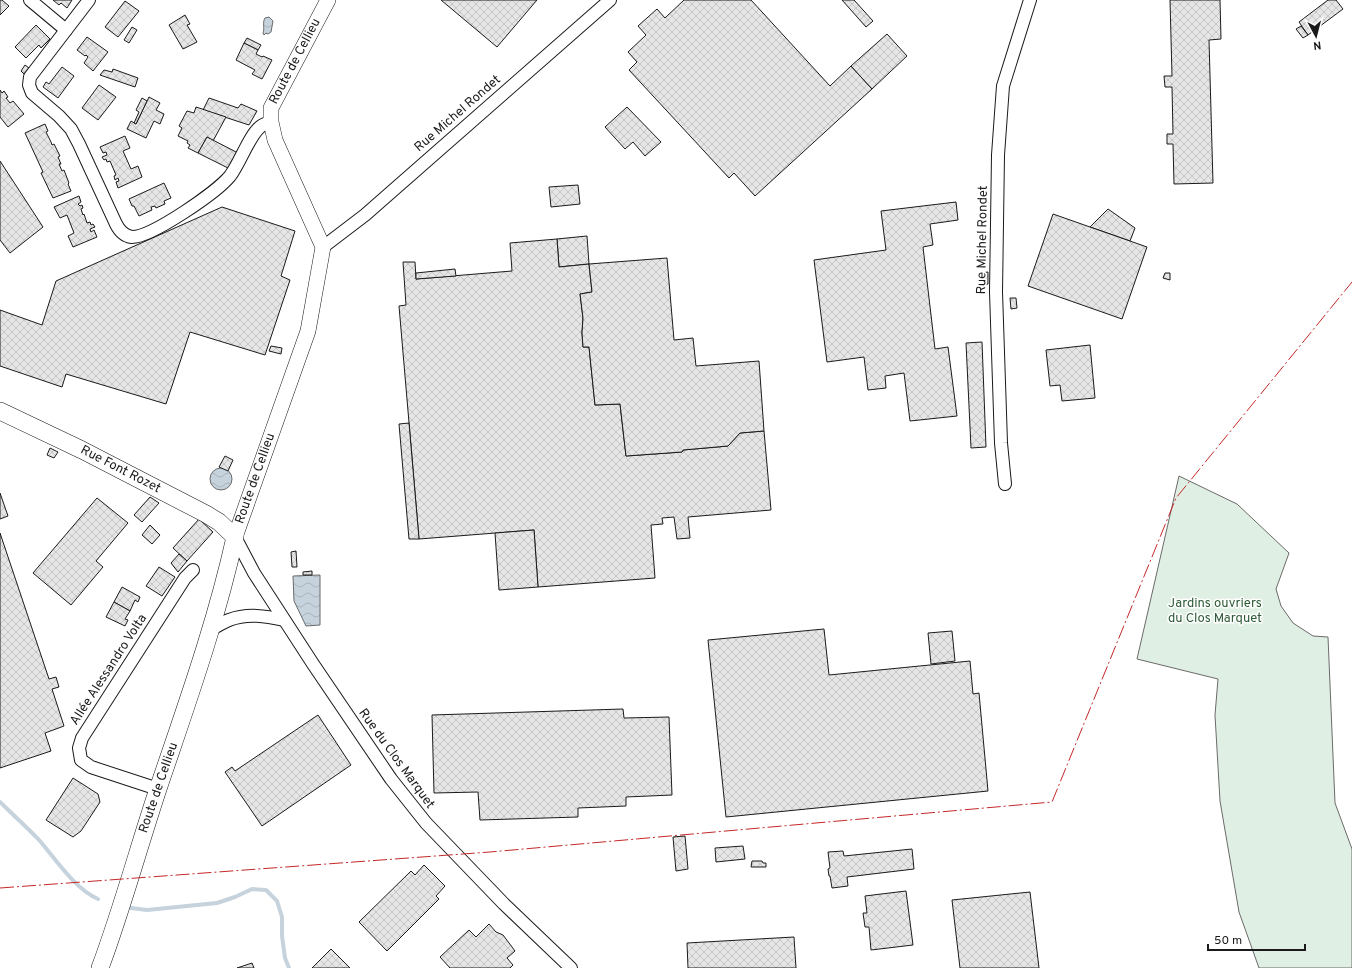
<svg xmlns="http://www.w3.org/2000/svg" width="1352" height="968" viewBox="0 0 1352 968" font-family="Overpass,sans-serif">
<defs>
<pattern id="water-waves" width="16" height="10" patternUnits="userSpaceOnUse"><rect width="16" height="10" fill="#c6d2dc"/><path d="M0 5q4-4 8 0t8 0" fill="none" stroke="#aab4bc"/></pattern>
<pattern id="building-cross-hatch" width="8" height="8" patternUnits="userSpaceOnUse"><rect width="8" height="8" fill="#e6e6e6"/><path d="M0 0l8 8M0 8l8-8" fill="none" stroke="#c5c5c5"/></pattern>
</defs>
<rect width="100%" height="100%" fill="#fff"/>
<polygon fill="#e0efe3" stroke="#6a6a6a" points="1179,476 1237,504 1289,553 1276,589 1281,606 1293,623 1313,636 1328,637 1335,803 1352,849 1352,968 1259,968 1239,912 1220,801 1215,715 1218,679 1137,659"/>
<g fill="url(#water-waves)" stroke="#6a6a6a">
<path d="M269,17L273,21L271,32L268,34L266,33L264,35L263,33C265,28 262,23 265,18Z"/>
<circle cx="221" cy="479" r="11"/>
<polygon points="320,575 320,625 306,626 294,601 293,576"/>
</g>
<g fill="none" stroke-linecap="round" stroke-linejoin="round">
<g stroke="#c6d2dc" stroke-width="4">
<path d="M0,802C13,815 27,827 40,841C56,860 76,890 98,899"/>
<polyline points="131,908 147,910 217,903 235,897 252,889 266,890 277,901 282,917 282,936 285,958 289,968"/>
</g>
</g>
<g fill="url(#building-cross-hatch)" stroke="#1a1a1a">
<polygon points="0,0 2,0 9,6 0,15"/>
<polygon points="53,0 72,0 67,8 61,3 59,5"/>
<polygon points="441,0 537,0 497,47"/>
<polygon points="684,0 751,0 830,86 851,66 872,89 755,196 734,173 729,178 629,70 637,62 628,52 646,35 638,26 657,9 665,18"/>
<polygon points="842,0 854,0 873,21 866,27"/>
<polygon points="1170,0 1220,0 1221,39 1209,40 1213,183 1174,184 1173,144 1167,144 1167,134 1173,134 1172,87 1165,87 1164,76 1172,76"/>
<polygon points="1328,0 1336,0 1343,9 1308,35 1299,22"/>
<polygon points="125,1 139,11 118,37 105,27"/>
<polygon points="185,15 190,24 187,25 197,42 183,49 169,25"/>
<polygon points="36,25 50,39 41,48 39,45 26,58 15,47"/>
<polygon points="1301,26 1308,35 1303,38 1296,29"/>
<polygon points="132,27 137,30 129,43 124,40"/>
<polygon points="887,34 907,56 872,89 851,66"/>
<polygon points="87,37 108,52 93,71 84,63 88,57 86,55 85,56 77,50"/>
<polygon points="247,38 261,45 258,50 244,43"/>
<polygon points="244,43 258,50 256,54 262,57 263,56 272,60 262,79 252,74 255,70 236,60"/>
<polygon points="25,65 29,68 24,74 21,71"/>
<polygon points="62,67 74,76 58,98 43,87 46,82 49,84"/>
<polygon points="113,69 138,78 135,87 100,75 104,70 112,72"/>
<polygon points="99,85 116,97 98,120 82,108"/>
<polygon points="0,90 2,93 4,91 8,97 6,98 10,103 13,101 24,114 8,127 0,117"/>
<polygon points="149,97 160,103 156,110 164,114 160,124 154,121 146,138 127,129 131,121 136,124"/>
<polygon points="142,98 147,101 136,124 134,123 139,112 136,110"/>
<polygon points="209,98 238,108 241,104 257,111 249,125 203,110"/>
<polygon points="196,107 226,117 213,141 207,137 198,153 188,148 190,145 187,143 188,141 178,136 182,128 179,126 187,111 194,113"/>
<polygon points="627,107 661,142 645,156 633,142 625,149 605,127"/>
<polygon points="45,124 48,131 46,132 51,142 52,145 54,144 60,156 58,157 61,164 59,164 62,171 64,170 69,183 68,184 71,191 53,198 41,173 43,172 25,133"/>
<polygon points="125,136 130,148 123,151 131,169 138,166 142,177 118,188 116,182 119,181 118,178 115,180 114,176 116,175 110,161 107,162 106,159 104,160 102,157 107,155 106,152 103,153 100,147"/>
<polygon points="207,137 238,153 230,169 198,153"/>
<polygon points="0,161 43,227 10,253 0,240"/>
<polygon points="164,183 171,198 164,201 165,204 156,208 155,206 151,207 152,210 139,216 134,206 132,206 129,199"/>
<polygon points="578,185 580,204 551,207 549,187"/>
<polygon points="79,196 81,202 78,204 80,206 82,205 83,208 81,209 83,215 84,214 87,223 90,222 91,225 93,224 95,227 90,229 91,232 94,230 97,237 73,247 68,236 74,233 67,215 60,218 54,207"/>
<polygon points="956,202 958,220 930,224 933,245 923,247 935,349 948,347 957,416 910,421 904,373 885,376 886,388 868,390 864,357 827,362 814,260 886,250 881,211"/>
<polygon points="222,207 295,231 281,276 290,280 265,355 190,332 166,404 66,374 62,387 0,366 0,310 42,325 56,281"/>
<polygon points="1108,209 1135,228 1130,241 1090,227"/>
<polygon points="1053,214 1147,247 1122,319 1028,286"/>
<polygon points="587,236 589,264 559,267 557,239"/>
<polygon points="557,239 559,267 589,264 592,292 580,294 583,318 582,333 583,347 589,347 595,405 620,404 626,456 682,452 683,450 728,446 740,433 764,431 771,510 688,517 690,538 677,539 674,517 662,518 663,524 651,525 655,578 538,587 534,530 419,539 399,306 406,305 403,262 415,262 416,279 512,271 510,243"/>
<polygon points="667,258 674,340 693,338 696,366 759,361 764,431 740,433 728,446 683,450 682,452 626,456 620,404 595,405 589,347 583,347 582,333 583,318 580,294 592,292 589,264"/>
<polygon points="455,269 456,276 416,279 416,273"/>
<polygon points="988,272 988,284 982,285 981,273"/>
<polygon points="1165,273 1170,273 1170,280 1163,278"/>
<polygon points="1010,298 1016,298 1017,308 1011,309"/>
<polygon points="982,342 986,447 971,448 966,343"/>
<polygon points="1090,345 1095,398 1062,401 1060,385 1050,386 1046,350"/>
<polygon points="271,346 282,348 281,354 269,351"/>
<polygon points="409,423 419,539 409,539 399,424"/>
<polygon points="50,448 58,452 54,458 47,455"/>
<polygon points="225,456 233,460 228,471 219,467"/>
<polygon points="0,493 8,516 0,519"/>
<polygon points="150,497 159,503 142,522 134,515"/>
<polygon points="97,498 128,523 96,561 103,567 71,605 33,573"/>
<polygon points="199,519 213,532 187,561 173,548"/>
<polygon points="150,525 160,535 152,544 142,535"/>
<polygon points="534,530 538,587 499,590 495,533"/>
<polygon points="0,533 49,679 56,677 59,687 52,689 64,726 45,733 51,751 0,768"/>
<polygon points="296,551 297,567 292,567 291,552"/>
<polygon points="179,554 187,561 178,572 171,563"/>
<polygon points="159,567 175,577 162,596 146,586"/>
<polygon points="312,571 312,575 303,575 303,572"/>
<polygon points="122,587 140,597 138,602 135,600 130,611 114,602"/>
<polygon points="114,602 130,611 125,619 128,620 125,626 106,617"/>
<polygon points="824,629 829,675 970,661 973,694 979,693 988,791 726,817 708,640"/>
<polygon points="952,631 955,661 931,664 928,633"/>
<polygon points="623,709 624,718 669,717 672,795 626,797 626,806 578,808 578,817 480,820 478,792 434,793 432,715"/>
<polygon points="318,715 351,765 262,826 225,772 232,767 235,771"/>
<polygon points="73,778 98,794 100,802 81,831 73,837 46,820"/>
<polygon points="685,836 688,869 676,871 673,837"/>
<polygon points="743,846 745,859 716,862 715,848"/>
<polygon points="912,849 914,869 847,877 848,886 832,888 830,876 829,876 828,869 830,868 828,852 843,851 844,856"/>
<polygon points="752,861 762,861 763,863 766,863 766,867 751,867"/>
<polygon points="424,865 445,886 436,896 439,899 387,951 359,922 411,871 415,875"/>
<polygon points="906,891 913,945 871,950 869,927 865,927 863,913 867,913 865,896"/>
<polygon points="1030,892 1039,968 960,968 952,900"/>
<polygon points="489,924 496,932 503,935 515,951 507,958 513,965 510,968 450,968 440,957 469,930 476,937"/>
<polygon points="794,937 796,968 688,968 687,943"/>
<polygon points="331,949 350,968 312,968"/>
<polygon points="252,963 254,968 237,968"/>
</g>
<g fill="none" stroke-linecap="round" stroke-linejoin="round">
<defs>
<g id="minor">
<polyline points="30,0 66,30"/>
<path d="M89,0L30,77L29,85L32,93L59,116L71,129L79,144L116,224C119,230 124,236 132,237C152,237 217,192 230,176C240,163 249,136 260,127C263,124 267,123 271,122"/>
<polyline points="323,247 365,215 610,0"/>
<polyline points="1005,484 1001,443 996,292 998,155 1003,86 1030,0"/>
<polyline points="235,537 254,573 313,664 391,779 426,823 504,904 571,968"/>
<path d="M210,630C216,627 223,622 229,620C247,613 266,616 284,620"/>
<polyline points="158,789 91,767 81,760 79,748 82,738 185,578 193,570"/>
</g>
<g id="tertiary">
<path id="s1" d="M235,537L308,331L323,247L275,140L271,122V108L328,0"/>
</g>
<g id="secondary">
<path id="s2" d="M0,411L82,450L206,514L219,522L235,537C216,623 186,706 158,789C138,849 122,909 100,968"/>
</g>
</defs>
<use href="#minor" stroke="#1a1a1a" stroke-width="14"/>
<use href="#tertiary" stroke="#1a1a1a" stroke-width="16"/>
<use href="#secondary" stroke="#1a1a1a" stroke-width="18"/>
<use href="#minor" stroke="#fff" stroke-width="12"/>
<use href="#tertiary" stroke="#fff" stroke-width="15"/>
<use href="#secondary" stroke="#fff" stroke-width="17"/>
<polyline stroke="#c62828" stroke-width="1" stroke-dasharray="14 3 2 3" stroke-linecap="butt" points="0,888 490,852 1052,802 1176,498 1352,282"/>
</g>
<g text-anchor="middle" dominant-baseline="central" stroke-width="3" stroke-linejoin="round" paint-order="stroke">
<g font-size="13" fill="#1a1a1a" stroke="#fff">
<text stroke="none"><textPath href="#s1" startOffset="506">Route de Cellieu</textPath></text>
<text transform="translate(458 114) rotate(-41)">Rue Michel Rondet</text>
<text transform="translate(983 240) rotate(-89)">Rue Michel Rondet</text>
<text stroke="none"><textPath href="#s2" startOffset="134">Rue Font Rozet</textPath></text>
<text stroke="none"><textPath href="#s1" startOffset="62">Route de Cellieu</textPath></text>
<text transform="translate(109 670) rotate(-57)">Allée Alessandro Volta</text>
<text transform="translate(396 759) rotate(54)">Rue du Clos Marquet</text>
<text transform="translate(159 788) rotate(-71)">Route de Cellieu</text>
</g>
<g font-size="13" fill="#2b5a34" stroke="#fff">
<text x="1215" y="604">Jardins ouvriers<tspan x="1215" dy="15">du Clos Marquet</tspan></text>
</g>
</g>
<g transform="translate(1316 36) rotate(173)" stroke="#ffffff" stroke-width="3" paint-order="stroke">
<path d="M0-3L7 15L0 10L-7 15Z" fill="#1a1a1a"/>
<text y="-6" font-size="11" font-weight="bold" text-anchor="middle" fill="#1a1a1a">N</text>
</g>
<path d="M1208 944v6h97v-6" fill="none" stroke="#1a1a1a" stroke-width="2"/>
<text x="1214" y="944" font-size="12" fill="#1a1a1a" stroke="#ffffff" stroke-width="3" paint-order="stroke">50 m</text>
</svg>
